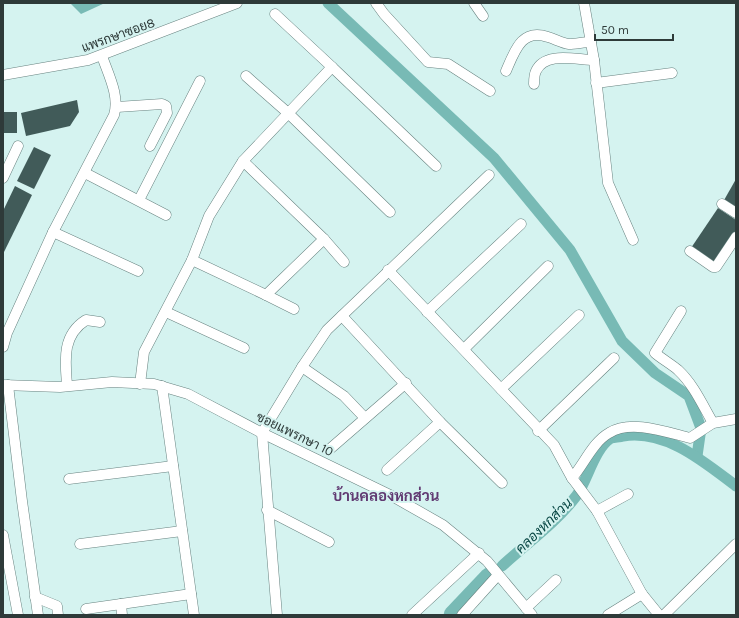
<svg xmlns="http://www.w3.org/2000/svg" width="739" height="618" viewBox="0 0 739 618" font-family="Karla,Sarabun,sans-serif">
<rect width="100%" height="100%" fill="#d5f3f0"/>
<polygon fill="#78bab5" points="70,3 105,3 81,14"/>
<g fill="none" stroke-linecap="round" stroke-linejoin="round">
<g stroke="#78bab5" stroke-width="11">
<polyline points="328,3 494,158 570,250 622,341 655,373 689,396 701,428 697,456"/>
<path d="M502,566C527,543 557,522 577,495C588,479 594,449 611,438C614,437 620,437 623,436C666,429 704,462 736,486"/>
</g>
<polyline stroke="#78bab5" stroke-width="19" points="453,615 489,577"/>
</g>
<g fill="#415b59">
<polygon points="77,100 79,112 70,126 26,136 21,113"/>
<rect x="3" y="112" width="14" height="21"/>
<polygon points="34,147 51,155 34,189 17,181"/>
<polygon points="736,179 736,210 723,202"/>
<polygon points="15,186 32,195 4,252 3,211"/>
<polygon points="718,208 736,220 736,236 718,265 691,248"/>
</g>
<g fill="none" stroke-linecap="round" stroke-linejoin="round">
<defs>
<g id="minor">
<polyline points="376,3 384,14 428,62 448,64 490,91"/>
<polyline points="474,3 483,16"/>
<polyline points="584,3 594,60 608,183 633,240"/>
<polyline points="332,67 436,166"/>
<path d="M506,71C515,50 522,28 548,37C555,39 562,43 569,44C576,44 584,42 591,42"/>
<polyline points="3,75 88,60 237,3"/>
<polyline points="246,76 288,113 390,212"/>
<polyline points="596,83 672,73"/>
<path d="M534,84C534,80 534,75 536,71C545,51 576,60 594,60"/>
<polyline points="117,107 162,104 166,106 167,113 150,146"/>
<polyline points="85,173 166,215"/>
<polyline points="3,178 18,146"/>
<polyline points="139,200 200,81"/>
<polyline points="722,204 736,213"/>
<polyline points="53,232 138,271"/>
<polyline points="324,239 344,262"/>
<polyline points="690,251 713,267 716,267 736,237"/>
<polyline points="192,260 266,295 324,239 243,161"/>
<path d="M388,270L554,445L572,478C584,464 593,442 609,433C631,419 666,432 690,438L713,423L736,419"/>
<polyline points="266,295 294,309"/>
<path d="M681,311L655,353C662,359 671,364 678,370C694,385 702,404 713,423"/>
<polyline points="166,312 244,348"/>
<polyline points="427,312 521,224"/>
<polyline points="342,316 440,422 502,483"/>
<path d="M3,347L7,333L53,232L114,115C120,96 108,74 102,56"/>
<polyline points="464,349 548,266"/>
<polyline points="302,367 344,396 365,418"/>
<polyline points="140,384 144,352 192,260 209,216 243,161 332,67 275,14"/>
<polyline points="3,385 60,387 112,382 154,384 188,394 262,433 392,496 443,525 487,561 532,615"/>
<polyline points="8,385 22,501 38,615"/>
<path d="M67,385C65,360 62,335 86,320L100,322"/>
<polyline points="162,386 194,615"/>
<polyline points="501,389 579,315"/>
<polyline points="538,431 614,358"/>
<polyline points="331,448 406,383"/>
<polyline points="387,470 440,422"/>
<polyline points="572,478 597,511 642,594"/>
<polyline points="69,479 173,466"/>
<polyline points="267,510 329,542"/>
<polyline points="597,511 628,494"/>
<polyline points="3,535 18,615"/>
<polyline points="80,544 182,531"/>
<polyline points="35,597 57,606 58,615"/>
<polyline points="121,604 122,615"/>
<polyline points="526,608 556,580"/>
<polyline points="86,609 191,594"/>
<polyline points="277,615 262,433 302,367 327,330 489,175"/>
<polyline points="412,615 479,553"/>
<polyline points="462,615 498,575"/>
<polyline points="608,615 642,594 659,615"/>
<polyline points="664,615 736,544"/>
</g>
</defs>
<use href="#minor" stroke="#688380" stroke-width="11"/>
<use href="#minor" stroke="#fff" stroke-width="10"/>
</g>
<g text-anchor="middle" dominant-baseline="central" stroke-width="4" stroke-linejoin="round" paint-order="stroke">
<g font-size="13" fill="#2e3a39" stroke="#d5f3f0">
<text transform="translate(118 35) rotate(-20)">แพรกษาซอย8</text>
<text transform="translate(295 434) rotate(26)">ซอยแพรกษา 10</text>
</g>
<g font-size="14" font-style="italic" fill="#084744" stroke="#d5f3f0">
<text transform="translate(544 526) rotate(-44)">คลองหกส่วน</text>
</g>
<g font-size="15" font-weight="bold" fill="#613a72" stroke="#d5f3f0">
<text x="386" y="496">บ้านคลองหกส่วน</text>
</g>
</g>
<rect width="739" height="618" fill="none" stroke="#2e3a39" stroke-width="8"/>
<path d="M595 34v6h78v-6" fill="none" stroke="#2e3a39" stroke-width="2"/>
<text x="601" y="34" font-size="12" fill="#2e3a39" stroke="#d5f3f0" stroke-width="3" paint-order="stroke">50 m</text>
</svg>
